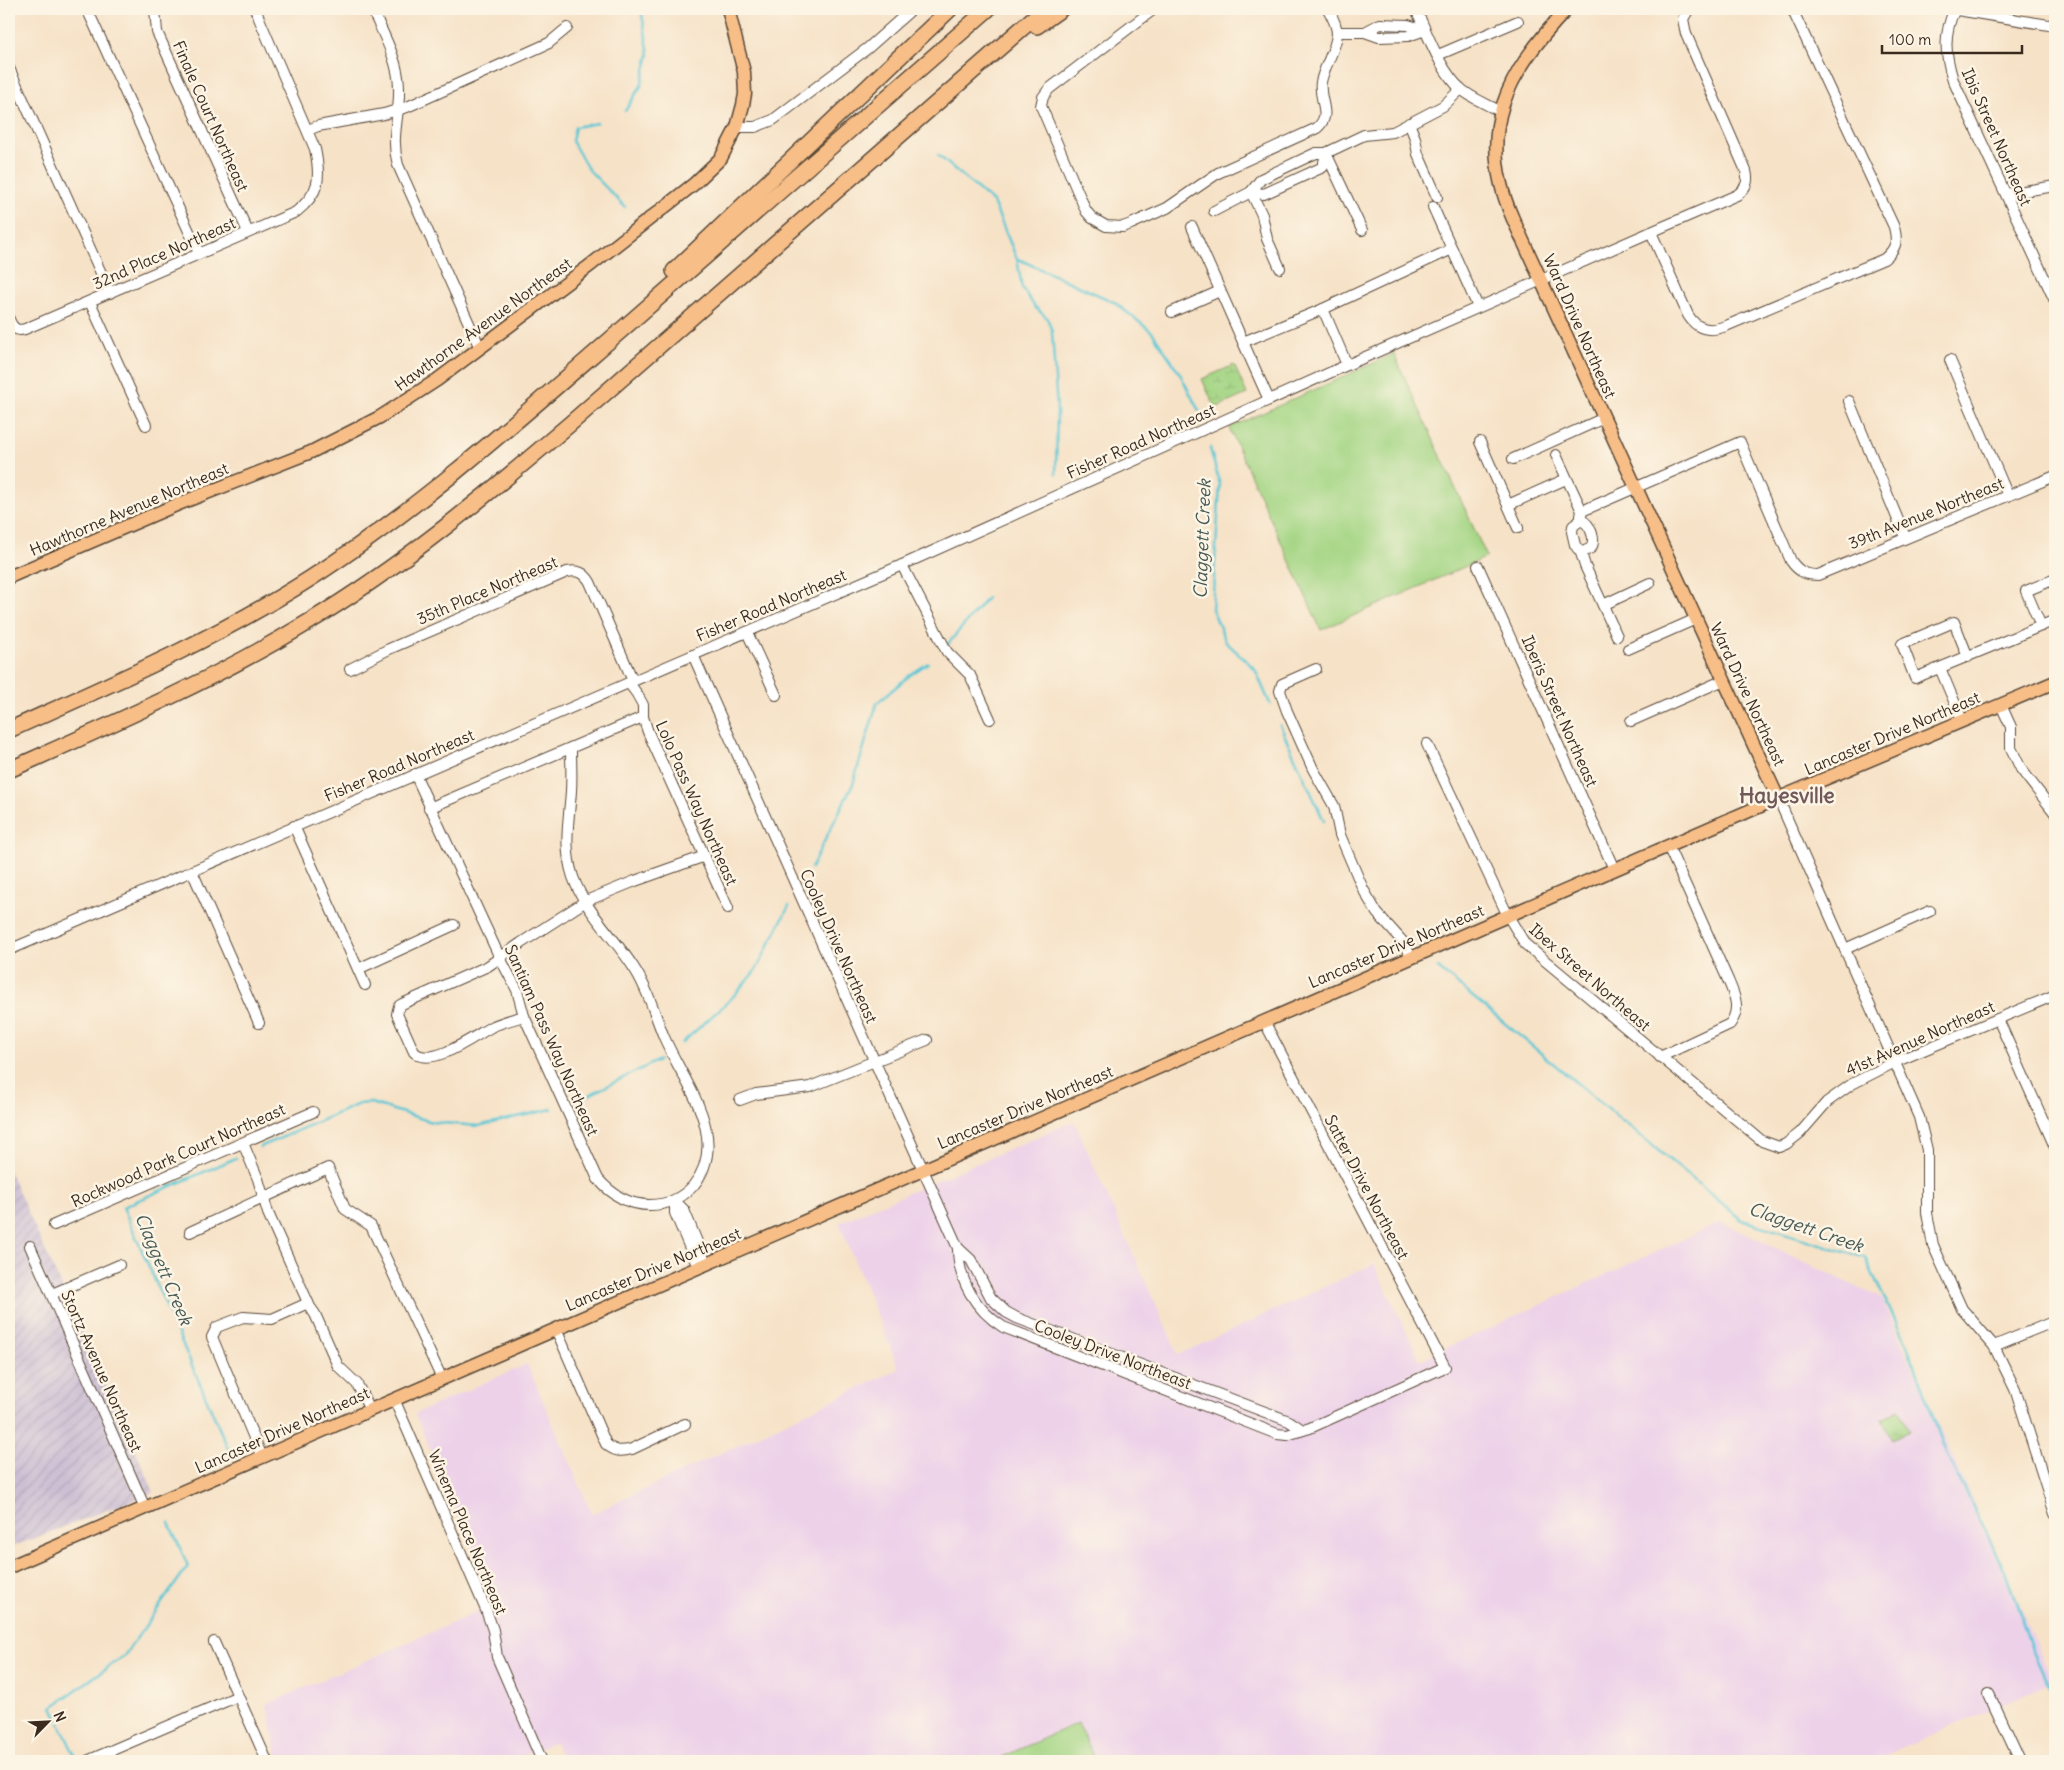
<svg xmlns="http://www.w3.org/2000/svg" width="2064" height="1770" viewBox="0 0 2064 1770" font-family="Delius,sans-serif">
<defs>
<pattern id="industrial-furrows" width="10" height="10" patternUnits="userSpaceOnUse" patternTransform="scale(1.25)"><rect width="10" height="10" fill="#ccbfd4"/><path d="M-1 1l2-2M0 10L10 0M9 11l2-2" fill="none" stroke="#b0a4b6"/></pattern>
<pattern id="wetland-marsh" width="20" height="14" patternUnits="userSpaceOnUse" patternTransform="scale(1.25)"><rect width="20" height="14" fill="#a4d584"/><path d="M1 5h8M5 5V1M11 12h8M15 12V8" fill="none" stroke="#8eb772"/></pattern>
<pattern id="park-tufts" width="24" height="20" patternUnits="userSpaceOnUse" patternTransform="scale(1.25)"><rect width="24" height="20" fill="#a4d584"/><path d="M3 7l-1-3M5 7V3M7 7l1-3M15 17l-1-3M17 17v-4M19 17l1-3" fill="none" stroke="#8eb772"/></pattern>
</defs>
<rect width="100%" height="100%" fill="#fcf5e5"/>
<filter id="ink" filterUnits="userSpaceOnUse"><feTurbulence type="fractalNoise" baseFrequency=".02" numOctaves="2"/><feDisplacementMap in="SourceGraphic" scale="10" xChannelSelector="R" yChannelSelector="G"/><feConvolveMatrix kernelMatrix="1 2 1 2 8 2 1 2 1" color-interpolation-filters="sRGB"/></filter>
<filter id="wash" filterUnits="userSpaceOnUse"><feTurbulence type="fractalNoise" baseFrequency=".0096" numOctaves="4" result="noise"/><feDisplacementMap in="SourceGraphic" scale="20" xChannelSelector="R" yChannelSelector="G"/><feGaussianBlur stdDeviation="1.12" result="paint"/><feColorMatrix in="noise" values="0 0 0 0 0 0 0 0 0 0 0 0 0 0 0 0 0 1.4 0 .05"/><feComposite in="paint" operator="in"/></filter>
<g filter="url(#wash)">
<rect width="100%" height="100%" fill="#f6e2c7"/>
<polygon fill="#edd1e9" points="1074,1121 1178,1355 1374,1264 1420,1360 1721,1222 1882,1299 2053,1682 1872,1761 563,1761 555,1742 511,1761 280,1761 275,1745 267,1704 496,1604 415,1414 527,1364 592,1514 899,1369 839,1223"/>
<polygon fill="url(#industrial-furrows)" points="9,1170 154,1492 9,1548"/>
<g fill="#a4d584" stroke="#708051">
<polygon points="1394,354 1487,557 1321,630 1229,428"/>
<polygon points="1078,1723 1096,1761 993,1761"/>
</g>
<polygon fill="url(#wetland-marsh)" stroke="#708051" points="1234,365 1247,394 1215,408 1202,379"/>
<polygon fill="url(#park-tufts)" stroke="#708051" points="1899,1410 1910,1431 1892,1440 1882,1419"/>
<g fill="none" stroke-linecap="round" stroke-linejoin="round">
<g stroke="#5cc7d5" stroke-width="2.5">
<polyline points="625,111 641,86 649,54 641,9"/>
<polyline points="597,123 575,127 572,141 588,169 625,207"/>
<polyline points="938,155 993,202 1017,259 1022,288 1035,307 1047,318 1052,331 1057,410 1056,474"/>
<polyline points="1018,259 1114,302 1152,332 1179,372 1199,411"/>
<polyline points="1210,448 1220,485 1212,609 1226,642 1255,669 1270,704"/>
<polyline points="947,645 987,598"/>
<polyline points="1280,725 1324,821"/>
<polyline points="811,868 853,784 877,703 910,675 928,663"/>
<polyline points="1438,968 1742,1220 1865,1258 1907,1345 1947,1456 2004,1567 2031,1647 2055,1700"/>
<polyline points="682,1043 731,999 756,970 789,906"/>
<polyline points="577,1101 659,1060"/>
<polyline points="260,1147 359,1104 371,1103 432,1122 478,1126 552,1109"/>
<polyline points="230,1453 123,1207 236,1158"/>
<polyline points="76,1758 52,1707 124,1656 188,1566 169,1523"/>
</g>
</g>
</g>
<g filter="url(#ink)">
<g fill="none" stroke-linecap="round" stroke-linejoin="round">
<defs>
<g id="minor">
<polyline points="87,9 199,253"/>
<path d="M372,9C383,34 399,61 399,89C400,116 390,136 398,165L480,348"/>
<path d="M1154,9L1049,89L1043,97L1041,106L1086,211L1092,218L1106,226L1123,227L1131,224L1167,208L1218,173L1317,128C1333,114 1318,101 1321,82C1324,66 1336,50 1337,34C1337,26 1332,16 1328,9"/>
<path d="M1416,9C1427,33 1441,73 1462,90C1474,99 1487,105 1500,111"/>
<path d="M1689,9L1683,19L1686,34L1746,171C1749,182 1746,188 1737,195L1651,232L1688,315C1697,330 1710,332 1726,326L1884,259C1896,249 1898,242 1894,227L1792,9"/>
<polyline points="1951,9 2055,26"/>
<path d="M1955,9C1943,34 1945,54 1953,80L2055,301"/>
<polyline points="155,10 157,32 248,232"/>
<polyline points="1337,32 1365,32 1379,37 1408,36 1425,30"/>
<polyline points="1365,32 1380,24 1408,25 1425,30"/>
<polyline points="1438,55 1518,21"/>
<polyline points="9,68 110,293"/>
<polyline points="1409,123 1415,138 1418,154 1437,197"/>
<polyline points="737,127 755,127 773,120 868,48 912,9"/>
<polyline points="308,130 318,126 384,114 407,107 549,43 567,28"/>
<polyline points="1326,153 1362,230"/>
<polyline points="1251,192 1264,194 1323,167 1326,153"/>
<polyline points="1251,192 1262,215 1267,239 1280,268"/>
<polyline points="2006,194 2055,186"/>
<polyline points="1433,207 1452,249"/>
<polyline points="1214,211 1251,192 1261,179 1316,153 1326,153 1364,135 1393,132 1443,106 1461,89"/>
<polyline points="1192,227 1243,342 1323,309"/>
<polyline points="90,302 146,425"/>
<polyline points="1172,312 1220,291"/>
<path d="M9,319C12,327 16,332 25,329L296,212C320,193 321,178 315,149L255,9"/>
<polyline points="1243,342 1269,400"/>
<polyline points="1950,360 2008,496"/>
<polyline points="1347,365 1323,309 1452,249 1478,307"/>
<polyline points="1849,401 1905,537"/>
<polyline points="1480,442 1518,528"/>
<polyline points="1556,455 1582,511 1581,516"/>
<polyline points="1513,459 1604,418"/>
<polyline points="1508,505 1566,479"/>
<path d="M1582,511L1740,442L1791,561C1798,571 1805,575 1818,575L2055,476"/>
<path d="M1581,553L1591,548C1596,540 1591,524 1581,520L1573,526L1572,532L1575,545L1581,553L1585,566L1617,636"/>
<polyline points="902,565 947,652 970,675 990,719"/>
<polyline points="1478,566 1614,869"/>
<polyline points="1603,605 1650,583"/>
<polyline points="2041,626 2026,591 2055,579"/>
<polyline points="747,632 776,695"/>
<polyline points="1628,649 1696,619"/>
<polyline points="693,655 958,1248 971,1260 991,1298 1006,1312 1017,1318 1289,1421 1301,1429"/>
<polyline points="1968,657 1954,622 1902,644 1915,678 2041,626 2055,620"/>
<polyline points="1940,668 1962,720"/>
<path d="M350,669L389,649L567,572C578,570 584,572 590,582L633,681"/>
<polyline points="1316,669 1282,684 1280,691 1287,711 1313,769 1334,806 1340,835 1363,889 1377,913 1403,942 1411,957"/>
<polyline points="629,683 637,694 643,705 643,717 648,732 728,908"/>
<polyline points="2001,705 2011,727 2011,748 2021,769 2055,813"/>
<polyline points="1631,721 1724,680"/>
<polyline points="1427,744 1508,916 1525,944 1762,1141 1779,1147 1786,1144 1800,1133 1827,1102 1852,1084 1895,1062 2055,995"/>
<path d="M415,774L500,958L517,990L524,1016L598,1179C611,1194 629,1205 650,1205C667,1205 681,1199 693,1186C732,1138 683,1082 664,1037C654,1013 648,989 634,968C615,938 585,911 573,877C563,847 569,821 571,791C572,777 571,763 571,749"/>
<polyline points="1778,798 1919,1117 1927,1150 1927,1213 1933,1245 1962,1309 1994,1346 2015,1389 2055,1514"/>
<polyline points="429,808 643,717"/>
<polyline points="294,826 365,985"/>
<polyline points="192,871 259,1023"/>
<polyline points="1845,949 1930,911"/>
<polyline points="9,950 902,565 1347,365 1651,232"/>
<polyline points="358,969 454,925"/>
<path d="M524,1016C514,1019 502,1022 491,1027C476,1035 431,1069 414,1052L397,1014L399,1006L402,1004L488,966L521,943L586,901L635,881L705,856"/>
<polyline points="1998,1019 2055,1147"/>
<path d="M1660,1057L1730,1024C1741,1009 1735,996 1728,980L1668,846"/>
<polyline points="740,1100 756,1094 810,1087 927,1040"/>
<polyline points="243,1143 258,1179 268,1213 310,1307 315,1314 338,1366 357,1384 370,1410"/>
<polyline points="675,1201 675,1213 698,1267"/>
<polyline points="675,1201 684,1210 706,1264"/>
<polyline points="54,1225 313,1112"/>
<polyline points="190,1232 328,1168 345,1209 371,1226 442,1379"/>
<polyline points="30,1246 145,1508"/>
<path d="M958,1248C958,1281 976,1310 1003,1327L1277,1434L1287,1435L1310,1428L1445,1367L1264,1021"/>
<polyline points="52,1294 119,1265"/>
<path d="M556,1329L606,1444C615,1452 621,1452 632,1449L685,1424"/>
<polyline points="1994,1346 2055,1321"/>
<polyline points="394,1399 486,1610 493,1630 497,1657 542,1761"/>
<polyline points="262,1457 212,1337 217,1327 243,1317 272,1319 308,1303"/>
<polyline points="214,1642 267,1761"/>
<polyline points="1989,1694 2020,1761"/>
<polyline points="87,1761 238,1696"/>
</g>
<g id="major">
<path d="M1567,9C1507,73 1474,131 1513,219L1778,798"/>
<polyline points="9,577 176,505 311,452 380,417 437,380 588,267 694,184 721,158 737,127 743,105 745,94 744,72 728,9"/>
<polyline points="9,1567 1765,804 2055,682"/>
</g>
<g id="highway">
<polyline points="1037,26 1061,9"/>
<polyline points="674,271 950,9"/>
<path d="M9,730C111,684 216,639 311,578C421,507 519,419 618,333C742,225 865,117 988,9"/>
<path d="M9,770C110,725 212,681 307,623C402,566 487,495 571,423L1044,9"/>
</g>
</defs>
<use href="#minor" stroke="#574637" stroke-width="12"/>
<use href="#major" stroke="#574637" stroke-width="15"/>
<use href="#highway" stroke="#574637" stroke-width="18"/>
<use href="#minor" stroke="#fff" stroke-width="10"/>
<use href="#major" stroke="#f7be87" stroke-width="12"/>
<use href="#highway" stroke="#f7be87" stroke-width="15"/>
</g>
</g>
<g text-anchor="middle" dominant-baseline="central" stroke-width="5" stroke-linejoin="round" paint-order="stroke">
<g font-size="16" fill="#3b2a1e" stroke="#fcf5e5">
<text transform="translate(211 116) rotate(66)">Finale Court Northeast</text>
<text transform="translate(1997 137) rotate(66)">Ibis Street Northeast</text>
<text transform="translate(164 253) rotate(-24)">32nd Place Northeast</text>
<text transform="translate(483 324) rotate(-36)">Hawthorne Avenue Northeast</text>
<text transform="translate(1580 326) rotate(66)">Ward Drive Northeast</text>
<text transform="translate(1141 441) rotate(-24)">Fisher Road Northeast</text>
<text transform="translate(129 509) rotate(-23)">Hawthorne Avenue Northeast</text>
<text transform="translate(1926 513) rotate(-22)">39th Avenue Northeast</text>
<text transform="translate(487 590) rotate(-23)">35th Place Northeast</text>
<text transform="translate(771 605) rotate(-23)">Fisher Road Northeast</text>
<text transform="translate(1748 694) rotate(65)">Ward Drive Northeast</text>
<text transform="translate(1560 711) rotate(66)">Iberis Street Northeast</text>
<text transform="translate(1892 733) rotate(-23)">Lancaster Drive Northeast</text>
<text transform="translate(399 765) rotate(-23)">Fisher Road Northeast</text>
<text transform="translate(697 803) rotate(66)">Lolo Pass Way Northeast</text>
<text transform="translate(839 946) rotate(66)">Cooley Drive Northeast</text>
<text transform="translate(1396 946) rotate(-23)">Lancaster Drive Northeast</text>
<text transform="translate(1590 977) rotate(41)">Ibex Street Northeast</text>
<text transform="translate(1920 1038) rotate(-24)">41st Avenue Northeast</text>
<text transform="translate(552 1040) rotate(66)">Santiam Pass Way Northeast</text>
<text transform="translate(1025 1107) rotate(-23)">Lancaster Drive Northeast</text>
<text transform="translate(178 1155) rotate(-24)">Rockwood Park Court Northeast</text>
<text transform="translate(1367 1187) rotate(62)">Satter Drive Northeast</text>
<text transform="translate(653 1269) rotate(-23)">Lancaster Drive Northeast</text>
<text transform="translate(1113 1354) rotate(21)">Cooley Drive Northeast</text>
<text transform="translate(102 1371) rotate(66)">Stortz Avenue Northeast</text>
<text transform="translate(282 1430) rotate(-24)">Lancaster Drive Northeast</text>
<text transform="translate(468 1532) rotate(67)">Winema Place Northeast</text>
</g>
<g font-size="18" font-style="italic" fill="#455955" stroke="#fcf5e5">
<text transform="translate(1202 539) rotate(-88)">Claggett Creek</text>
<text transform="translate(1806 1227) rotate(19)">Claggett Creek</text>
<text transform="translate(164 1269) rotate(67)">Claggett Creek</text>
</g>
<g font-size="21" font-weight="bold" fill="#71585a" stroke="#fcf5e5">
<text x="1787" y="795">Hayesville</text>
</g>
</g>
<rect width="2064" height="1770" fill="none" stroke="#fcf5e5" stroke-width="30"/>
<g transform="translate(48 1722) rotate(66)" stroke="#fcf5e5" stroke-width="4" paint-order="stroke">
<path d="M0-4L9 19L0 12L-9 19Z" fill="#3b2a1e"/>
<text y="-8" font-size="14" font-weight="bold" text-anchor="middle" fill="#3b2a1e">N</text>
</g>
<path d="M1882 45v8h140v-8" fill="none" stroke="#3b2a1e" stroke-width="2.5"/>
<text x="1889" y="45" font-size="15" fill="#3b2a1e" stroke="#fcf5e5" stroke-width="4" paint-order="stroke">100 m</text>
</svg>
